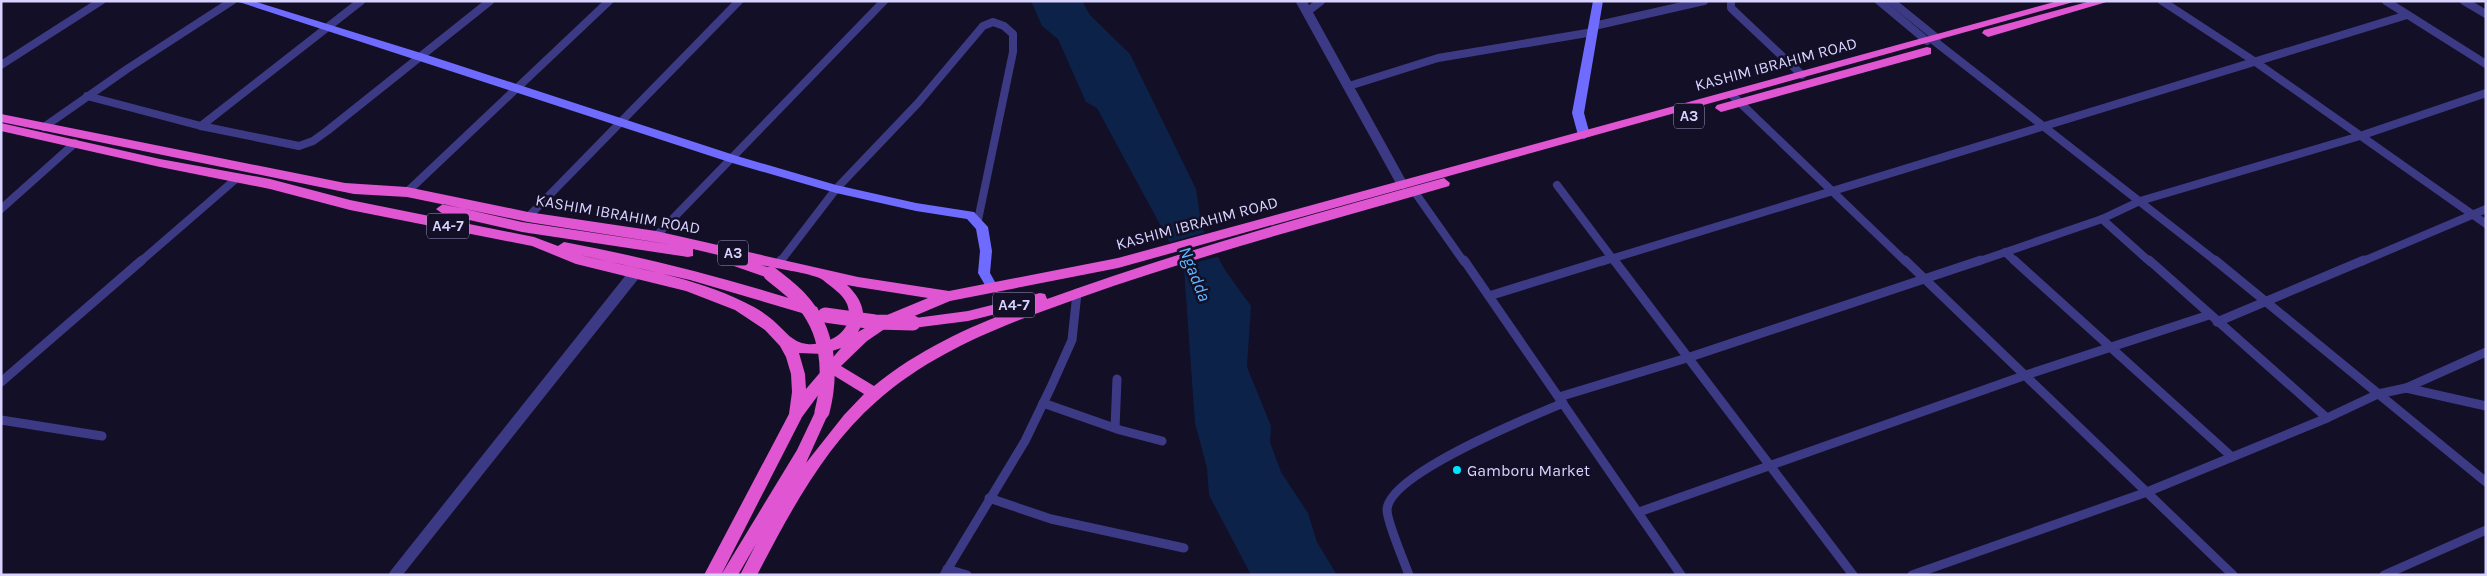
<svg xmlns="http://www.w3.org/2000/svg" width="2487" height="576" viewBox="0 0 2487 576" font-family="Karla,sans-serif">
<rect width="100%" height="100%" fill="#130f26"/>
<polygon fill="#0c2248" points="1031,1 1082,1 1090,15 1130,54 1196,189 1202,228 1225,270 1251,306 1247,367 1271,426 1270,442 1281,472 1308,513 1317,542 1337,575 1251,575 1209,495 1207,468 1195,423 1184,269 1097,108 1086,102 1058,39 1042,26"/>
<polygon fill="#130f26" points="1206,232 1220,256 1180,267 1167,243"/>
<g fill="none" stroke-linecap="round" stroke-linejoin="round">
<g stroke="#3d3a85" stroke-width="8">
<polyline points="1731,1 1731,8 1802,75"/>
<polyline points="1879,1 1927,41"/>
<polyline points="1891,1 1937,38"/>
<polyline points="2162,1 2254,61 2486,224"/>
<polyline points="2386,1 2486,64"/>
<polyline points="2464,1 2486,14"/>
<polyline points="1307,12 1321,1"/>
<polyline points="1594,26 1704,1"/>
<polyline points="1933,40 2217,262"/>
<polyline points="1,65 101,1"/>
<polyline points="1349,86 1438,58 1593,32"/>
<polyline points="1732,95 1906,262"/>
<polyline points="87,96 201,126 299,146 313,141 327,131 490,1"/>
<polyline points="201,126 361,1"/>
<polyline points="44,127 127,69 232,1"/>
<polyline points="1557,185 1615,262"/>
<polyline points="1414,191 1464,262"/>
<polyline points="407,192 609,1"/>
<polyline points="1,209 75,143"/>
<polyline points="528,217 739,1"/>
<polyline points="2102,219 2150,262"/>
<polyline points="656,236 884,1"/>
<polyline points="2005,252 2016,262"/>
<polyline points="140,262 237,178"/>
<polyline points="780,262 836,189 918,103 983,26 993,22 1004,26 1013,34 1013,52 978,220"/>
<polyline points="1601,262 2407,15"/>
<polyline points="1977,262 2102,219 2140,201 2360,136 2486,93"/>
<polyline points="2361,262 2486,209"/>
</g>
<g stroke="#3d3a85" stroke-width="9">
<polyline points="1464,260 1681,575"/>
<polyline points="1614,260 1853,575"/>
<polyline points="1905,260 2233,575"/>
<polyline points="2014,260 2232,457"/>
<polyline points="2149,260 2327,418"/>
<polyline points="2215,260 2486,482"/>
<polyline points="779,263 781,260"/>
<polyline points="1489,296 1605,260"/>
<polyline points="2217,322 2364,260"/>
<polyline points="1,382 142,260"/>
<polyline points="2406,388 2486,406"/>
<polyline points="1559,397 1687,358 1981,260"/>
<polyline points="1043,403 1120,430 1162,441"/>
<polyline points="1,420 102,436"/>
<polyline points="1115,428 1117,379"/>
<polyline points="989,498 1051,519 1184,548"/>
<polyline points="1639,512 2026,375 2209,315"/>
<polyline points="947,569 967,575"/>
<polyline points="944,575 1025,441 1051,387 1072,340 1077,293"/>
<path d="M1409,575C1404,561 1387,522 1387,510C1388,474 1530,417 1563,403"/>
<polyline points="1912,575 2147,492 2327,418 2378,394 2406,388 2486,352"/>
<polyline points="2384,575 2486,530"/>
</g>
<polyline stroke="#3d3a85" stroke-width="10" points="1301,1 1402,184"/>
<polyline stroke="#3d3a85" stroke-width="12" points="395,575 636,272"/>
<g fill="#6f6bff" fill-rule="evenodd">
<polygon points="236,1 253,1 424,54 737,156 836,185 916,203 974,212 988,227 992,251 990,273 999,289 997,292 989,292 978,273 980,251 976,229 967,219 916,211 836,193 729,162"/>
<polygon points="1593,1 1603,1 1584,113 1590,135 1584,139 1578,135 1572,113"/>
</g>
<g fill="#e055d1" fill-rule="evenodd">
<path d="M2058,1H2077L1118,268L950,301L886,328L867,341L841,366L874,386C918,350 968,327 1020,308L968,321L913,328L908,327L906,323L908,319L968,311L1040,293L1045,294L1047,299C1177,252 1310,215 1444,178L1450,183L1449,186C1326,222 1203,254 1082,297C1009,323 936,349 877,401C824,447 789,514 757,575H740L756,544L738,575H721L797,450L817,408L822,406L827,408L829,412L806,463L844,415L864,394L833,375L802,417L721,575H704L789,414L792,392L791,374L786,357L780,346L765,330L735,310L686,291L576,264L532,246L350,210L270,189L160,167L1,131V123L160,159L270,179L350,200L534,237L558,246L564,242C650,258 734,280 817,307L819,311L817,315L812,316L690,280L580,255C634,268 694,277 744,302C755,307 768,315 776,323C786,332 792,342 807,344C829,346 857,330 847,304C843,294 831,287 823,280C816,274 773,268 761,265L776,270L778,274L776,278L771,279L731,265L729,261L731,258L693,249V256L688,257L522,232L443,214L436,209L443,204L522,222L674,245L528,222L407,197L354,194L1,122V114L345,183L407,187L528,212L656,231L858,277L949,291L1118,258ZM847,285L858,287L928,298L887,315L858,332C869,315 861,298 847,285ZM841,348L806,389L805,374L799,353L823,354Z"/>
<polygon points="2091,1 2110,1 1988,37 1982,33 1984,30"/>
<polygon points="1927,47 1931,48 1931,54 1721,112 1715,108 1717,105"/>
</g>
<g stroke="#e055d1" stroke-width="15">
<path d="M771,274C781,282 792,290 800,299C829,330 832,373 822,412"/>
<polyline points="825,315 875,322 913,323"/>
</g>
</g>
<circle fill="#00e5ff" stroke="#130f26" stroke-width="2" cx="1457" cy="470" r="5"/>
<g text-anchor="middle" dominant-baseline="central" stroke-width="5" stroke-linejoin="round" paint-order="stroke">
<g fill="#130f26" stroke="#9e99be" stroke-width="1">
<rect x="1674" y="103.5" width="30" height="25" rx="4"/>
<rect x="427" y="213.5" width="42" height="25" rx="4"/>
<rect x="718" y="240.5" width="30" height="25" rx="4"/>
<rect x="993" y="292.5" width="42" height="25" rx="4"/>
</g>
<g font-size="15" font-weight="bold" fill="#d9d4ff">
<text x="1689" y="116">A3</text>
<text x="448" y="226">A4-7</text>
<text x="733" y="253">A3</text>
<text x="1014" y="305">A4-7</text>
</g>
<g font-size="16" fill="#d9d4ff" stroke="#130f26">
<text transform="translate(1776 64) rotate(-15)">KASHIM IBRAHIM ROAD</text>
<text transform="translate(618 214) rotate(10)">KASHIM IBRAHIM ROAD</text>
<text transform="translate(1197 223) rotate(-15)">KASHIM IBRAHIM ROAD</text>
</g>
<g font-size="16" fill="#d9d4ff" stroke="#130f26" text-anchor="start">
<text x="1467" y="470">Gamboru Market</text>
</g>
<g font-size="18" font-style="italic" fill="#62b6ff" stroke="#130f26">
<text transform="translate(1195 274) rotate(68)">Ngadda</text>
</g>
</g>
<rect width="2487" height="576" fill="none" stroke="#d9d4ff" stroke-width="5"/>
</svg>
